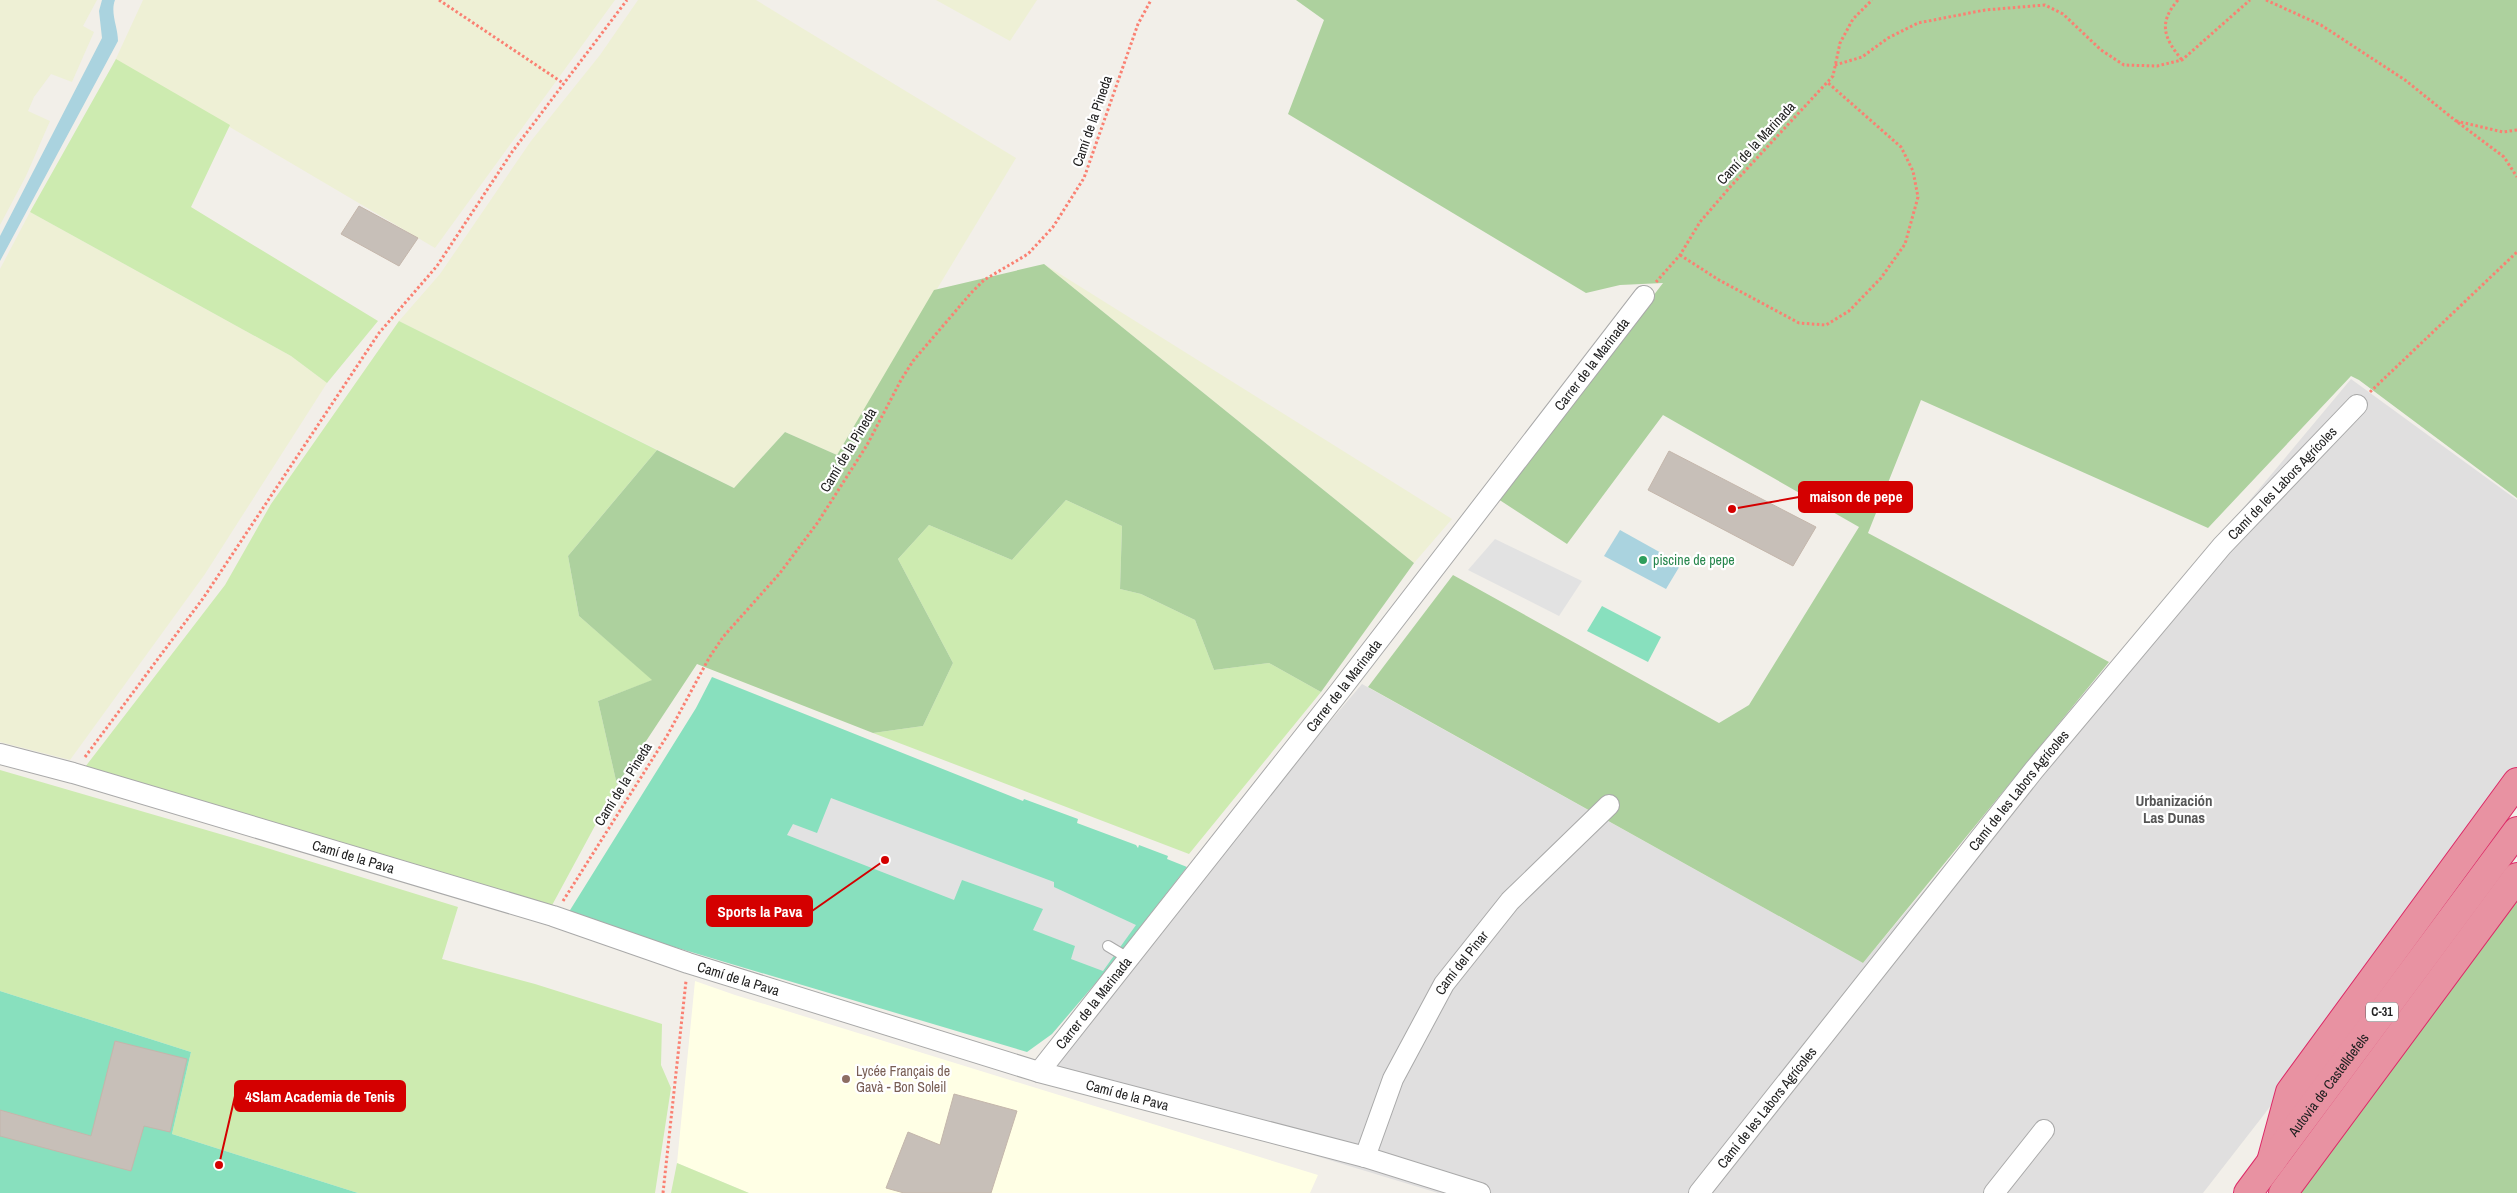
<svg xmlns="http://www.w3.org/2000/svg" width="2517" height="1193" viewBox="0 0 2517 1193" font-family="'Archivo Narrow',sans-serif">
<rect width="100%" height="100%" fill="#f2efe9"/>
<polygon fill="#e0dfdf" points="2351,379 2517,500 2517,770 2266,1112 2203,1193 1438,1193 1033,1070 1362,684 1863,963"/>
<polygon fill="#ffffe5" points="695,981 735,995 1318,1175 1310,1193 749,1193 677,1163"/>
<g fill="#eef0d5">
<polygon points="0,0 97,0 83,26 94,32 72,82 51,74 34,97 28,111 50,121 26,176 0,225"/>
<polygon points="143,0 615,0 435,248 116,60 113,65"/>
<polygon points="638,0 756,0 1016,158 837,455 785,432 734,488 399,321 440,274 531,141 600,55"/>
<polygon points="936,0 1037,0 1010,41"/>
<polygon points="30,212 291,356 327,383 205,574 70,760 0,742 0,269"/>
<polygon points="1044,264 1452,519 1414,563"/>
</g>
<g fill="#cdebb0">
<polygon points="116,59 230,125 191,207 378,321 327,383 291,356 30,212"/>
<polygon points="399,321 657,450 568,556 579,616 653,680 598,701 617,785 550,909 82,771 225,585 271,504"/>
<polygon points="1066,500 1122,526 1120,589 1141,594 1195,620 1214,670 1269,663 1321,692 1189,854 873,733 923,726 953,663 898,559 929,525 1012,560"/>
<polygon points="0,770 244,841 458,907 442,959 535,984 662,1024 661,1065 671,1088 655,1193 358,1193 172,1134 191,1052 0,991"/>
<polygon points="677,1163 749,1193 671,1193"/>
</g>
<g fill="#add19e">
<polygon points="1296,0 2517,0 2517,498 2359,380 2351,376 2208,528 1921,400 1868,533 2109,662 1863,963 1368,687 1453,575 1719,723 1749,705 1859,527 1663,415 1567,544 1498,499 1663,283 1620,285 1586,293 1288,114 1324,20"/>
<polygon points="1044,264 1414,563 1321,692 1269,663 1214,670 1195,620 1141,594 1120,589 1122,526 1066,500 1012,560 929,525 898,559 953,663 923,726 873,733 697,664 617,785 598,701 652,680 579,616 568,556 657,450 734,488 785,432 837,455 934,290"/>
<polygon points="2517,901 2517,1193 2297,1193"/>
</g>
<g fill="#88e0be">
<polygon points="1602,606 1661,637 1648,662 1587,631"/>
<polygon points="712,677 1023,801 1024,799 1078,819 1077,823 1136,845 1138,848 1139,845 1168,856 1167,859 1187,867 1105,972 1052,1034 1027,1052 567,915 696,708"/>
<polygon points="0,991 191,1052 172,1134 358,1193 0,1193"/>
</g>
<g fill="#e2e2e2">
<polygon points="1495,539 1582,581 1559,616 1468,570"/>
<polygon points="831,798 1054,882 1054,887 1136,925 1103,971 1071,959 1075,946 1033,930 1043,909 962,880 954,900 787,835 793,824 817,833"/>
</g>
<g fill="#aad3df">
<path d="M102,0H115C110,13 118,27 118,41L0,261V236L102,38L99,11Z"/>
<polygon points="1620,530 1681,564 1666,589 1604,556"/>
</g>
<g fill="#c7bfb8" stroke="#c4b6ab">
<polygon points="359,206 418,238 399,266 341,234"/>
<polygon points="1669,451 1816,527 1793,566 1648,490"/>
<polygon points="115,1041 187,1059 170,1132 144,1126 131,1171 0,1136 0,1110 91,1136"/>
<polygon points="954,1094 1017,1111 991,1193 904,1193 886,1188 908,1132 940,1145"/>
</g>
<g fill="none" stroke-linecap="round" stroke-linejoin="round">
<defs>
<polyline id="lane" points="1108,946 1128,958"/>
<g id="street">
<path id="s1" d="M0,754L73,773L553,916L688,963L1039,1072L1365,1157L1480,1193"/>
<path id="s2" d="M1039,1072L1339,692L1644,296"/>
<path id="s3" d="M1365,1157L1393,1079L1444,984L1510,901L1609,805"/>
<path id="s4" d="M1699,1193L2034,770L2222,546L2357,405"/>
<polyline points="1994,1193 2044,1130"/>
</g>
<g id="highway">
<polyline points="2271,1162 2290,1092 2517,782"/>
<path id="s5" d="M2248,1193L2517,831"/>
<polyline points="2283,1193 2517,877"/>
</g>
</defs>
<use href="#lane" stroke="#a9a9a9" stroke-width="12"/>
<use href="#street" stroke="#a9a9a9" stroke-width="22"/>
<use href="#highway" stroke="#dc2a67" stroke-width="30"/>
<g stroke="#fa8072" stroke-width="3" stroke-dasharray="2.5 2.5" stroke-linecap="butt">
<polyline points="439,0 563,83"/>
<path d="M2178,0C2157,24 2165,39 2182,60"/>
<polyline points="2266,0 2321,25 2405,80 2456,121"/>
<polyline points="1835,65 1862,57 1888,38 1918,23 1985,10 2045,5 2063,14 2101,50 2124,65 2157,66 2182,60 2250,0"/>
<polyline points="2517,130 2503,132 2456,121 2504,157 2517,177"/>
<polyline points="1680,255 1719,280 1799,323 1826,325 1849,311 1881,278 1905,244 1918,197 1913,171 1901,147 1827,82"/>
<polyline points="1656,282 1680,255 1700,222 1731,186 1833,76 1840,43 1853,19 1872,0"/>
<polyline points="2370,392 2517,252"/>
<polyline points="85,757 204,597 379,333 437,266 512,152 627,0"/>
<polyline points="563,901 667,736 709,658 723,637 780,573 818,522 867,445 901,380 913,361 971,293 984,280 1028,254 1053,227 1084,178 1138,24 1151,0"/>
<polyline points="663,1193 686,981"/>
</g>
<use href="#lane" stroke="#fff" stroke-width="10"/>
<use href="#street" stroke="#fff" stroke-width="20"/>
<use href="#highway" stroke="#e892a2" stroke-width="28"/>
</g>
<circle fill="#2e9e5b" stroke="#fff" stroke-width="2" cx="1643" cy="560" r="5"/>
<circle fill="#8d6e63" stroke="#fff" stroke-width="2" cx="846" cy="1079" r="5"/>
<g text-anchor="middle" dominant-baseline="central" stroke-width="4.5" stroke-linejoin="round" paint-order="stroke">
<rect fill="#fff" stroke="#646464" stroke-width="1" x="2366" y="1002.5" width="32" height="19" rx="4"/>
<g font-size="12" font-weight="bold" fill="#222">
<text x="2382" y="1012">C-31</text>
</g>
<g font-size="14" fill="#222" stroke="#fff">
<text transform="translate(1092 121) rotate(-71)">Camí de la Pineda</text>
<text transform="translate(1756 143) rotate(-47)">Camí de la Marinada</text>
<text stroke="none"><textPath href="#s2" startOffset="898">Carrer de la Marinada</textPath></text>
<text transform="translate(848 450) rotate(-59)">Camí de la Pineda</text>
<text stroke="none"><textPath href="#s4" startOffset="919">Camí de les Labors Agrícoles</textPath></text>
<text stroke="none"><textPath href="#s2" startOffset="492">Carrer de la Marinada</textPath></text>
<text transform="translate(623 784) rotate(-58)">Camí de la Pineda</text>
<text stroke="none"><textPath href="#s4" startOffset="514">Camí de les Labors Agrícoles</textPath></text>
<text stroke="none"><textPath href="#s1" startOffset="368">Camí de la Pava</textPath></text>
<text stroke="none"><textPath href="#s3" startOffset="218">Camí del Pinar</textPath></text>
<text stroke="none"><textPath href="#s1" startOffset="772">Camí de la Pava</textPath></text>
<text stroke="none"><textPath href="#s2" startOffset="88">Carrer de la Marinada</textPath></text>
<text stroke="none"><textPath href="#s5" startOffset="135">Autovia de Castelldefels</textPath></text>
<text stroke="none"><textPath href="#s1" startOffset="1178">Camí de la Pava</textPath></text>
<text stroke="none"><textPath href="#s4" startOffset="109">Camí de les Labors Agrícoles</textPath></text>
</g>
<g font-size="14" fill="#27864d" stroke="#fff" text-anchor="start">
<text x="1653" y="560">piscine de pepe</text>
</g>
<g font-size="14" fill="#785e54" stroke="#fff" text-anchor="start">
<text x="856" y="1071">Lycée Français de<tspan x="856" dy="16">Gavà - Bon Soleil</tspan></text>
</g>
<g font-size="15" font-weight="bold" fill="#555" stroke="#fff">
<text x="2174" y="800">Urbanización<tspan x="2174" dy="17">Las Dunas</tspan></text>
</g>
</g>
<path fill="none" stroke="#d40000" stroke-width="2" d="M1732 509L1799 497M885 860L812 911M219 1165L235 1096"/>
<g fill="#d40000" stroke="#fff" stroke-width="2">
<circle cx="1732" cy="509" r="5"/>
<circle cx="885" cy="860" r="5"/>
<circle cx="219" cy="1165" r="5"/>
</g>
<g fill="#d40000" stroke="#d40000" stroke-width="2">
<rect x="1799" y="482" width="113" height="30" rx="5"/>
<rect x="707" y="896" width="105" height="30" rx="5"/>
<rect x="235" y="1081" width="170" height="30" rx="5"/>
</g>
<g font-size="15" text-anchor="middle" font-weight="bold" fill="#fff">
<text x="1856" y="502">maison de pepe</text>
<text x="760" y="917">Sports la Pava</text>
<text x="320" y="1102">4Slam Academia de Tenis</text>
</g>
</svg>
